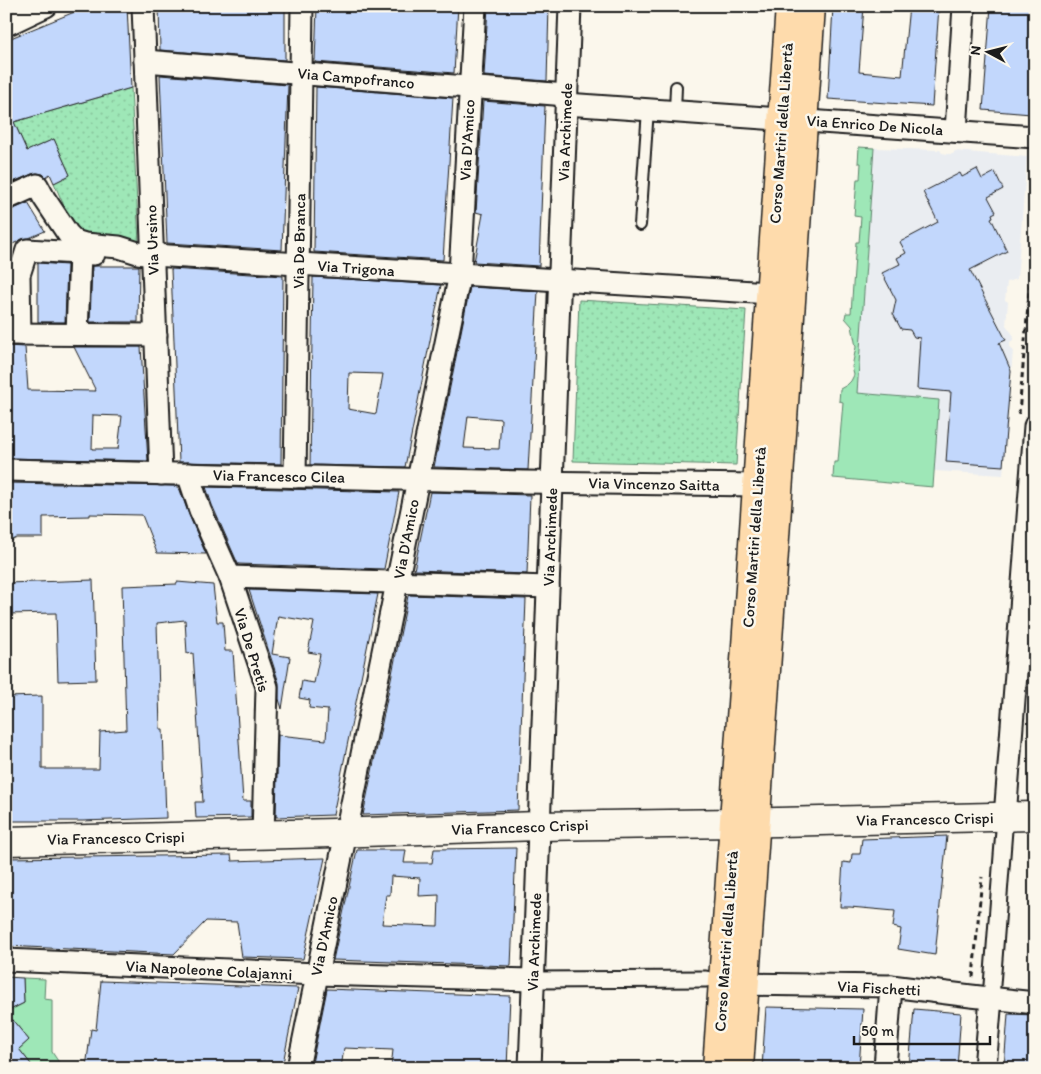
<svg xmlns="http://www.w3.org/2000/svg" width="1041" height="1074" viewBox="0 0 1041 1074" font-family="Itim,sans-serif">
<defs>
<pattern id="grass-dots" width="8" height="8" patternUnits="userSpaceOnUse" patternTransform="scale(1.25)"><rect width="8" height="8" fill="#9ee7b7"/><path d="M2 2h.1M6 6h.1" fill="none" stroke="#88c69d" stroke-width="1.8" stroke-linecap="round"/></pattern>
</defs>
<rect width="100%" height="100%" fill="#fbf7ec"/>
<filter id="ink" filterUnits="userSpaceOnUse"><feTurbulence type="fractalNoise" baseFrequency=".02" numOctaves="2"/><feDisplacementMap in="SourceGraphic" scale="10" xChannelSelector="R" yChannelSelector="G"/><feConvolveMatrix kernelMatrix="1 2 1 2 8 2 1 2 1" color-interpolation-filters="sRGB"/></filter>
<g filter="url(#ink)">
<polygon fill="#eaedf1" points="874,148 940,150 942,153 947,154 953,154 955,151 1027,157 1017,279 1007,282 1005,300 1008,302 1006,325 1014,336 1013,340 1010,342 1010,348 1013,350 1003,475 934,471 939,400 857,393"/>
<g fill="url(#grass-dots)" stroke="#5d826a">
<polygon points="131,88 139,243 91,240 74,229 54,183 70,175 54,139 27,151 14,122"/>
<polygon points="579,300 746,310 736,465 573,461"/>
</g>
<g fill="#9ee7b7" stroke="#5d826a">
<polygon points="859,147 874,148 857,393 939,400 933,487 833,478 834,462 838,462 843,402 839,401 840,389 847,385 851,381 854,375 852,367 856,347 852,326 845,318 846,313 851,313 856,242 859,242 861,217 854,216 857,179 860,179 861,163 858,163"/>
<polygon points="23,978 45,979 44,999 52,1000 52,1052 62,1067 65,1068 34,1068 19,1049 29,1040 6,1012 24,1003"/>
</g>
<g fill="#c2d7fc" stroke="#1c1c1c" fill-rule="evenodd">
<polygon points="89,6 127,6 131,88 14,122 27,151 54,139 70,175 54,183 50,174 46,177 43,174 37,173 32,174 6,185 6,165 12,174 6,159 6,40"/>
<polygon points="159,6 285,6 285,60 160,50"/>
<polygon points="317,6 458,6 454,73 315,62"/>
<polygon points="488,6 549,6 547,81 484,76"/>
<polygon points="833,6 864,6 859,72 902,76 909,6 939,6 932,106 828,99"/>
<polygon points="991,6 1035,6 1035,69 1031,114 983,110"/>
<polygon points="160,75 288,85 282,250 167,243"/>
<polygon points="316,87 453,98 443,260 314,252"/>
<polygon points="483,101 545,106 539,266 474,262 483,214 476,212"/>
<polygon points="977,169 982,179 995,172 1003,189 988,197 996,212 992,214 993,217 991,218 1007,251 970,270 1006,340 999,343 1011,371 1003,466 946,462 951,392 917,389 920,338 914,337 910,330 901,329 893,314 896,300 882,273 900,264 897,258 906,253 900,242 938,222 923,192 960,173 962,177"/>
<polygon points="28,203 45,231 29,238 22,239 17,242 6,247 6,211 11,210"/>
<polygon points="38,263 67,265 65,322 38,322"/>
<polygon points="92,266 139,266 138,322 90,322"/>
<polygon points="171,269 283,276 281,464 179,462"/>
<path d="M313,277L441,285L405,467L310,465ZM349,373L383,374L376,414L348,409Z"/>
<path d="M470,287L538,291L528,470L434,467ZM468,416L501,419L499,449L464,448Z"/>
<path d="M6,346L25,347L28,390L96,391L74,347H141L148,461L6,458ZM93,415L122,416L118,449H92Z"/>
<polygon points="6,483 177,486 180,490 189,515 206,554 157,553 142,515 90,514 90,516 43,517 43,538 17,538 6,543"/>
<polygon points="206,487 399,492 384,569 238,564 212,505"/>
<polygon points="430,492 530,495 527,574 414,570"/>
<polygon points="93,580 96,680 58,681 56,613 6,614 7,583"/>
<polygon points="177,582 213,585 217,622 223,622 225,651 233,651 243,801 251,801 251,817 196,818 195,802 203,802 193,653 187,654 185,620 157,623 160,729 163,729 166,818 83,821 6,821 6,697 42,696 42,769 99,769 100,732 126,730 122,586 177,584"/>
<polygon points="249,590 378,594 333,815 276,817 278,735 326,740 328,710 309,708 310,700 299,698 302,681 314,683 320,654 308,652 314,622 278,616 272,654 290,657 282,709 279,699 279,683"/>
<polygon points="409,595 526,599 518,810 363,815 408,596"/>
<polygon points="947,836 935,955 898,949 901,929 893,927 895,911 850,907 840,907 843,862 851,863 852,854 860,854 862,839"/>
<path d="M516,848L511,966L333,960L357,850H406L404,863H432L434,849ZM391,876L420,878L419,896L439,895L438,926L382,924L386,895H390Z"/>
<polygon points="231,855 232,861 325,858 303,959 242,957 237,922 206,921 174,954 6,946 6,858"/>
<polygon points="6,977 23,978 24,1003 6,1012"/>
<polygon points="101,981 298,988 282,1068 86,1068 91,1029 96,1030"/>
<polygon points="327,989 510,996 507,1068 391,1068 393,1050 344,1048 341,1068 311,1068"/>
<polygon points="766,1007 863,1009 859,1068 762,1068"/>
<polygon points="914,1009 961,1013 957,1068 909,1068"/>
<polygon points="6,1012 29,1040 19,1049 34,1068 6,1068"/>
<polygon points="1008,1014 1035,1015 1035,1040 1031,1068 1004,1068"/>
</g>
<g fill="none" stroke-linecap="round" stroke-linejoin="round">
<defs>
<g id="service">
<polyline points="675,111 676,87"/>
<polyline points="640,225 648,109"/>
</g>
<g id="pedestrian">
<polyline points="533,980 706,979"/>
<polyline points="991,998 1005,817"/>
</g>
<g id="minor">
<polyline points="143,6 161,474"/>
<polyline points="6,25 46,6"/>
<polyline points="145,61 566,95"/>
<polyline points="566,104 1035,137"/>
<polyline points="956,131 964,6"/>
<polyline points="6,199 37,185 44,198 68,234 75,241 85,244 119,247 138,253 153,255 785,294"/>
<polyline points="6,334 156,335"/>
<polyline points="20,334 19,275 27,250 94,254"/>
<polyline points="77,334 80,253"/>
<polyline points="6,470 524,482 757,485"/>
<polyline points="188,474 200,510 230,577 267,687 263,835"/>
<polyline points="295,477 302,6"/>
<polyline points="230,577 548,587"/>
<polyline points="1005,817 1035,426"/>
<polyline points="6,960 317,974 533,980"/>
<polyline points="731,984 891,986 971,996 1035,1003"/>
<polyline points="298,1068 460,274 475,6"/>
<polyline points="530,1068 570,6"/>
<polyline points="885,1068 891,986"/>
<polyline points="985,1068 991,998"/>
</g>
<polyline id="secondary" points="6,841 334,833 538,826 734,823 1035,816"/>
<g id="primary">
<polyline points="717,1068 790,6"/>
<polyline points="739,1068 811,6"/>
</g>
</defs>
<use href="#service" stroke="#1c1c1c" stroke-width="14"/>
<use href="#pedestrian" stroke="#1c1c1c" stroke-width="19"/>
<use href="#minor" stroke="#1c1c1c" stroke-width="25"/>
<use href="#secondary" stroke="#1c1c1c" stroke-width="31"/>
<use href="#primary" stroke="#1c1c1c" stroke-width="31"/>
<g stroke="#1c1c1c" stroke-width="3" stroke-dasharray="5 4" stroke-linecap="butt">
<polyline points="588,10 594,11 594,6"/>
<polyline points="1019,414 1035,221"/>
<polyline points="973,977 982,877"/>
</g>
<use href="#service" stroke="#fbf7ec" stroke-width="10"/>
<use href="#pedestrian" stroke="#fbf7ec" stroke-width="15"/>
<use href="#minor" stroke="#fbf7ec" stroke-width="21"/>
<use href="#secondary" stroke="#fbf7ec" stroke-width="28"/>
<use href="#primary" stroke="#fedbac" stroke-width="28"/>
</g>
</g>
<g text-anchor="middle" dominant-baseline="central" stroke-width="5" stroke-linejoin="round" paint-order="stroke">
<g font-size="16" fill="#1c1c1c" stroke="#fbf7ec">
<text transform="translate(356 78) rotate(5)">Via Campofranco</text>
<text transform="translate(875 125) rotate(4)">Via Enrico De Nicola</text>
<text transform="translate(565 132) rotate(-88)">Via Archimede</text>
<text transform="translate(781 133) rotate(-86)">Corso Martiri della Libertà</text>
<text transform="translate(467 140) rotate(-87)">Via D'Amico</text>
<text transform="translate(152 240) rotate(-92)">Via Ursino</text>
<text transform="translate(299 241) rotate(-89)">Via De Branca</text>
<text transform="translate(356 268) rotate(4)">Via Trigona</text>
<text transform="translate(279 476) rotate(1)">Via Francesco Cilea</text>
<text transform="translate(654 484) rotate(1)">Via Vincenzo Saitta</text>
<text transform="translate(550 537) rotate(-88)">Via Archimede</text>
<text transform="translate(754 537) rotate(-86)">Corso Martiri della Libertà</text>
<text transform="translate(406 539) rotate(-79)">Via D'Amico</text>
<text transform="translate(252 650) rotate(73)">Via De Pretis</text>
<text transform="translate(925 819) rotate(-1)">Via Francesco Crispi</text>
<text transform="translate(520 827) rotate(-2)">Via Francesco Crispi</text>
<text transform="translate(116 838) rotate(-1)">Via Francesco Crispi</text>
<text transform="translate(324 936) rotate(-78)">Via D'Amico</text>
<text transform="translate(726 941) rotate(-86)">Corso Martiri della Libertà</text>
<text transform="translate(534 942) rotate(-88)">Via Archimede</text>
<text transform="translate(209 970) rotate(3)">Via Napoleone Colajanni</text>
<text transform="translate(879 988) rotate(3)">Via Fischetti</text>
</g>
</g>
<rect width="1041" height="1074" fill="none" stroke="#fbf7ec" stroke-width="25"/>
<rect x="12" y="12" width="1016" height="1049" fill="none" stroke="#1c1c1c" stroke-width="2" filter="url(#ink)"/>
<g transform="translate(988 52) rotate(277)" stroke="#fbf7ec" stroke-width="4" paint-order="stroke">
<path d="M0-4L9 19L0 12L-9 19Z" fill="#1c1c1c"/>
<text y="-8" font-size="14" font-weight="bold" text-anchor="middle" fill="#1c1c1c">N</text>
</g>
<path d="M854 1036v8h136v-8" fill="none" stroke="#1c1c1c" stroke-width="2.5"/>
<text x="861" y="1036" font-size="15" fill="#1c1c1c" stroke="#fbf7ec" stroke-width="4" paint-order="stroke">50 m</text>
</svg>
